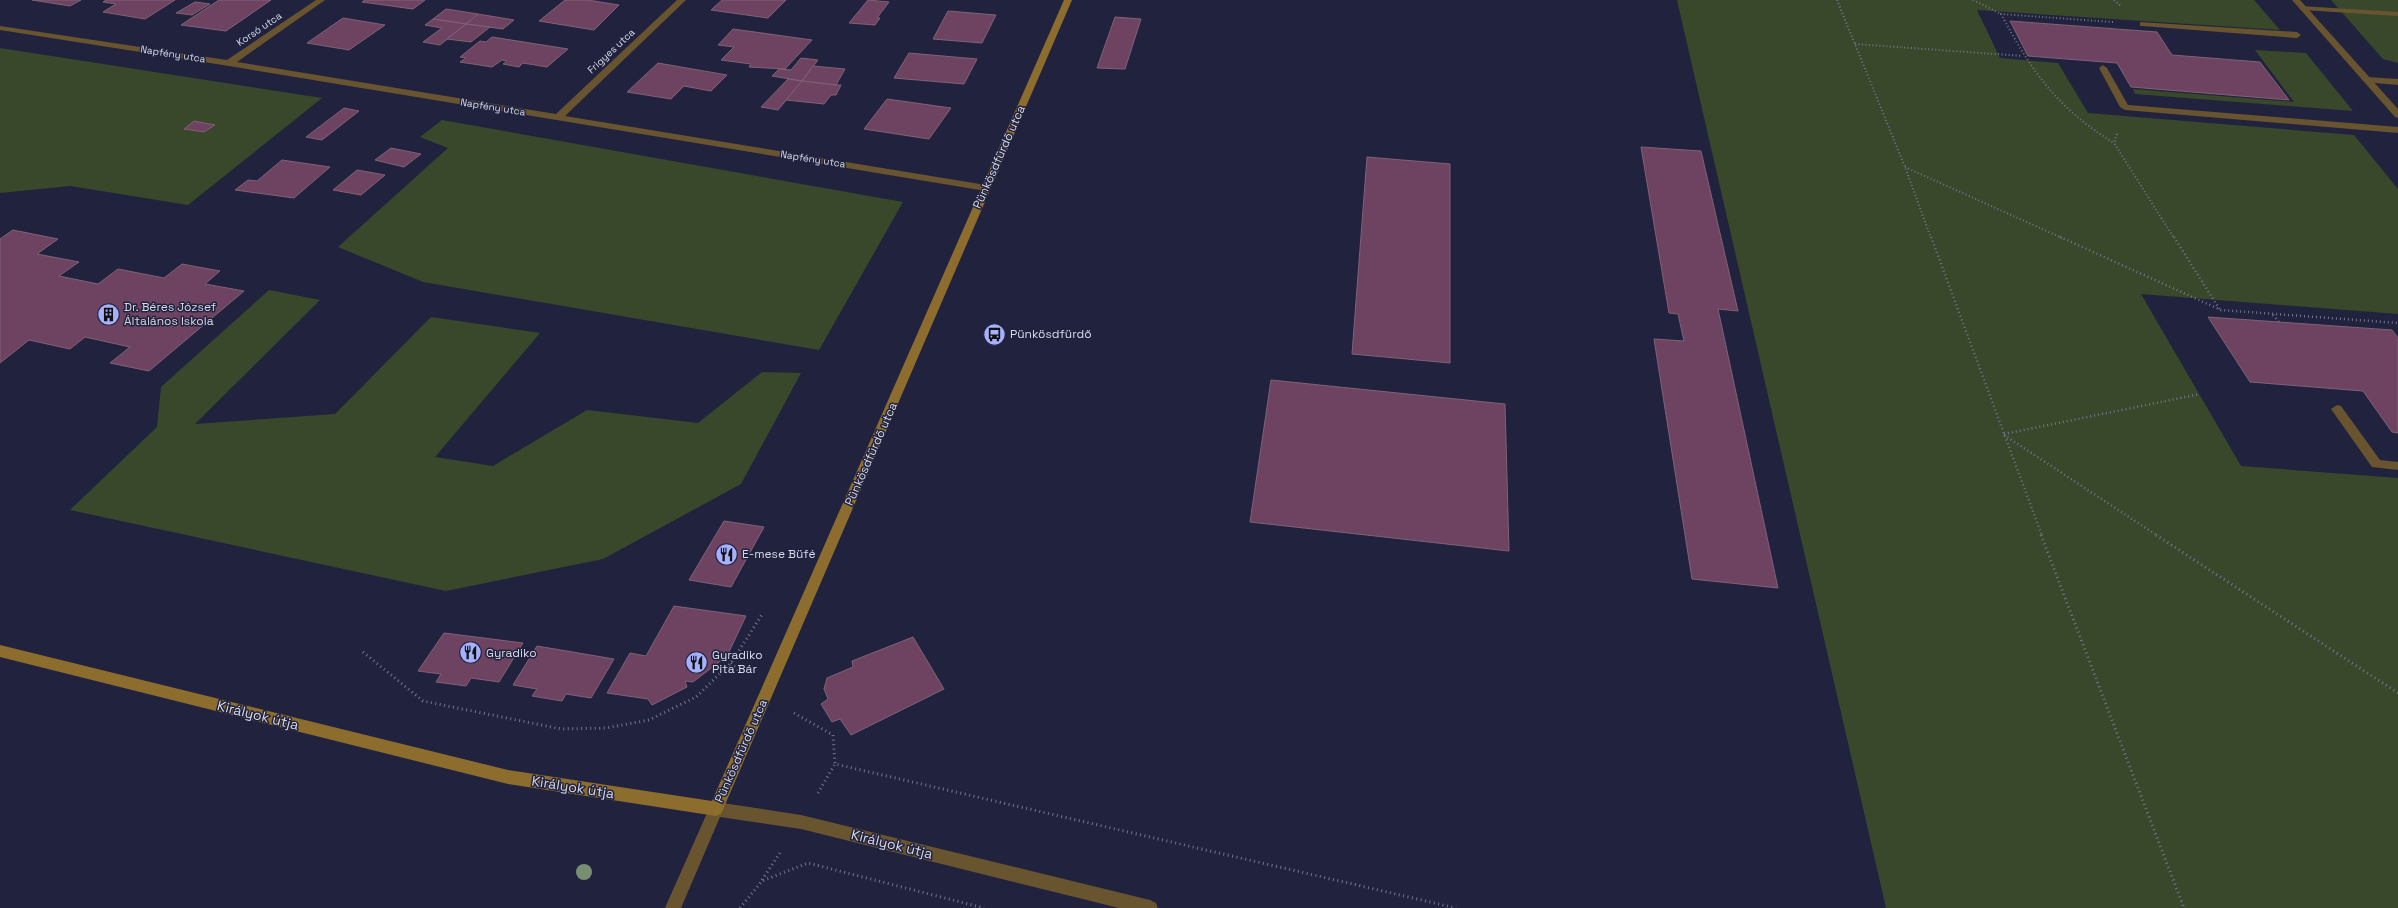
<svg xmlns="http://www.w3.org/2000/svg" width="2398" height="908" viewBox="0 0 2398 908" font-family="'Space Grotesk',sans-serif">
<rect width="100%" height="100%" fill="#21233e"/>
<g fill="#39482a">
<polygon points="1677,0 2254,0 2280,30 1977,10 2000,58 2058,63 2088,113 2354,135 2398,189 2398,314 2141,294 2241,466 2398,478 2398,908 1886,908"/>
<polygon points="2331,0 2398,0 2398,63 2383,59"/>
<polygon points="0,48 322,98 188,205 70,186 0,193"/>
<polygon points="2255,50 2306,53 2353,111 2135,94 2133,89 2294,102"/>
<polygon points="442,120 903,202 819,350 423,282 338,247 448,148 420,137"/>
<polygon points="269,290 320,300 195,424 335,414 431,317 540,333 435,457 493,466 587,410 698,423 762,372 801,373 741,484 603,559 446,591 70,510 157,427 161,387"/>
</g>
<g fill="#6d4361" stroke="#806276">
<polygon points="32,0 81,0 70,6"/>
<polygon points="106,0 175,0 145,19 103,12 116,4 103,2"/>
<polygon points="219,0 271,0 226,31 181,25"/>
<polygon points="365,0 425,0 413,9 362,2"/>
<polygon points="565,0 588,0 619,5 594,30 539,21"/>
<polygon points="722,0 786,0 768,18 711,10"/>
<polygon points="868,0 889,2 877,18 880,18 875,25 849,23"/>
<polygon points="195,2 210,4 192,15 176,13"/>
<polygon points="446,9 478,14 466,24 433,19"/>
<polygon points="948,11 996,15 982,43 933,39"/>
<polygon points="478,14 514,20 503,29 466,24"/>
<polygon points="1115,17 1141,19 1125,69 1097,68"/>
<polygon points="343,18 385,25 349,50 307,43"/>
<polygon points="433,19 466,24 440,45 423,42 442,28 425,25"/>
<polygon points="2010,21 2157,32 2172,55 2260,62 2289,100 2131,87 2117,63 2028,56"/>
<polygon points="466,24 490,27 471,42 447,39"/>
<polygon points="733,29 812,40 785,69 749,67 751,64 721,60 734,47 718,45"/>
<polygon points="492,37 568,49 547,67 523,63 519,67 503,64 507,61 502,60 492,67 460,62 466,58 460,57 480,41 486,42"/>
<polygon points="909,53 977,59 964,84 894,78"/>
<polygon points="801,58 818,60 802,81 772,76 779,69 791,70"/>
<polygon points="658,63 727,75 711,91 684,86 671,99 627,92"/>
<polygon points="813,66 845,69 836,85 802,81"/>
<polygon points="788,79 802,81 778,110 761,107"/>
<polygon points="802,81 836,85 841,85 836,95 831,95 824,104 786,100"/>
<polygon points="887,99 951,108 929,139 864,129"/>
<polygon points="344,108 359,111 322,140 306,137"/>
<polygon points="194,121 215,125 204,132 184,129"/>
<polygon points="1641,147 1701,151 1738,311 1718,309 1778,588 1692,579 1654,339 1684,341 1678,314 1669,313"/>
<polygon points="391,148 421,154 404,167 375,160"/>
<polygon points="1367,157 1450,164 1450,363 1352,354"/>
<polygon points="282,160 330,167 294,198 235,190 248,180 257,181"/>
<polygon points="357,170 385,175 361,195 333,190"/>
<polygon points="13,230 58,239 37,254 79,262 59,276 98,284 118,269 164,278 182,264 220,271 205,284 244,291 149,371 110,363 130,347 85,337 70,349 29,340 0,363 0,239"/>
<polygon points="2208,317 2392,330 2398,338 2398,433 2392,432 2363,391 2250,382"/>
<polygon points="1271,380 1505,404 1509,551 1250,522"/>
<polygon points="724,521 764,527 731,587 689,580"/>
<polygon points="674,606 746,616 727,656 693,682 685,681 687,687 652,705 648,699 607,693 630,653 646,656"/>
<polygon points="444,633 523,643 499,682 471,678 466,686 436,682 441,674 418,671"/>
<polygon points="913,637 944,689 851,735 840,719 832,722 821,704 828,699 824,689 827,678 853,667 852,661"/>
<polygon points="537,646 614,659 591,698 566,694 562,701 532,696 537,689 513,685"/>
</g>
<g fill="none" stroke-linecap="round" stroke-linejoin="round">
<g stroke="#73758c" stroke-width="2" stroke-dasharray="1 2.5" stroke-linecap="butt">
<polyline points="1837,0 1905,167 1931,238"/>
<polyline points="1973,0 2001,14"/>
<polyline points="2114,0 2121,6"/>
<path d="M2113,22L2001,14C2032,72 2057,108 2114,143"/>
<polyline points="1855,44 2022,56"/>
<polyline points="2117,134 2114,143 2174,238"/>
<polyline points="1905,167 2062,238"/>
</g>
<g stroke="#73758c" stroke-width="2.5" stroke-dasharray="1 3" stroke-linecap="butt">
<polyline points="1931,237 2042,536"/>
<polyline points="2060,237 2221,310 2398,323"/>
<polyline points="2174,237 2220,310"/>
<polyline points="2273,315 2279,322"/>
<polyline points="2004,434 2200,394"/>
<polyline points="2004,435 2158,536"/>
</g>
<g stroke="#73758c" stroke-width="3" stroke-dasharray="1 3.5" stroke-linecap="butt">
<polyline points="2041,535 2184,908"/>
<polyline points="2156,535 2398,693"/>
<polyline points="363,652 423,701 561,729 606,728 649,720 696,697 731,663 763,613"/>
<polyline points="731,663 739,671"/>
<polyline points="794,713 833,735 835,764 1456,908"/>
<polyline points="818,793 835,764"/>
<polyline points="762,880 780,853"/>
<polyline points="740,908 762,881 808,863 984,908"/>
</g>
<g fill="#68542f" fill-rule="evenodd">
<polygon points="2300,6 2398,12 2398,16 2303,10 2300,10"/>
<polygon points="2140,22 2297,32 2301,35 2297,38 2143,26 2140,26"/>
<polygon points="2103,65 2107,68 2128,105 2398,127 2398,133 2125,110 2120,107 2099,68"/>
<polygon points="2367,77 2398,79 2398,85 2364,82 2363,80"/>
<polygon points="2337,405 2341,406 2380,460 2398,462 2398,470 2372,467 2331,409"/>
</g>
<g fill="#68542f" fill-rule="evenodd">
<polygon points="316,0 325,0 237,62 556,114 677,0 686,0 565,116 986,185 991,188 986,191 229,66 0,30 0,26 227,60"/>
<polygon points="2292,0 2300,0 2398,109 2398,118 2395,117"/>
<polygon points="716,802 801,815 1150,900 1156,903 1158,908 1119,908 801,829 720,817 681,908 665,908 711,804"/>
</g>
<polygon fill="#8d6d2e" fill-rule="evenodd" points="1064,0 1072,0 721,814 716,816 508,784 0,657 0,645 508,770 712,801"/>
</g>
<circle fill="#788d71" cx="584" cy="872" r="8"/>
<defs>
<symbol id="building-disc" viewBox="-11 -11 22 22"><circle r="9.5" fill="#a5b1fc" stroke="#21233e"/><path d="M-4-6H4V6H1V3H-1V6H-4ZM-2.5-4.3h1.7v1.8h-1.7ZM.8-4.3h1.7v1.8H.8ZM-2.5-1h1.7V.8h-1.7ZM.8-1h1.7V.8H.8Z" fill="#111"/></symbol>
<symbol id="bus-disc" viewBox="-11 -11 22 22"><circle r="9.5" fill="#a5b1fc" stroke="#21233e"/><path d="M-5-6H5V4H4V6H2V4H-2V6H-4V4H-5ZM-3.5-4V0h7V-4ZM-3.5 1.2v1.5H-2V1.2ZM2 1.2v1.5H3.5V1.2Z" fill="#111"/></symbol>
<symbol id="restaurant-disc" viewBox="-11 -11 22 22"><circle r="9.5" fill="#a5b1fc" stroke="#21233e"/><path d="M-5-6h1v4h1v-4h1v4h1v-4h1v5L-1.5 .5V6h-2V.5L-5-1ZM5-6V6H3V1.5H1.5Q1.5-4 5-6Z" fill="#111"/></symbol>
</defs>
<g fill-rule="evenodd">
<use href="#building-disc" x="96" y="302" width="25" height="25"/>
<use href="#bus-disc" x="982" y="322" width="25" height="25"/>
<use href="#restaurant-disc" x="714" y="542" width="25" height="25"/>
<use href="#restaurant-disc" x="458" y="640" width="25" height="25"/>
<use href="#restaurant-disc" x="684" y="650" width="25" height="25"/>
</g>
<g text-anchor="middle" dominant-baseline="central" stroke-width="3" stroke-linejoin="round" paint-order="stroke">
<g font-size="10" fill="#d7d9eb" stroke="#21233e">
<text transform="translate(259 29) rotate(-34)">Korsó utca</text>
<text transform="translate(611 51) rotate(-43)">Frigyes utca</text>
<text transform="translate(173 54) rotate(9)">Napfény utca</text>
<text transform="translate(493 107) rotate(9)">Napfény utca</text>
<text transform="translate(813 159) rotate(9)">Napfény utca</text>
</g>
<g font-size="12" fill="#d7d9eb" stroke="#21233e">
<text transform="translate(999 157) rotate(-66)">Pünkösdfürdő utca</text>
<text transform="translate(871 454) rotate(-66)">Pünkösdfürdő utca</text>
<text transform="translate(741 751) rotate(-66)">Pünkösdfürdő utca</text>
</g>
<g font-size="12" fill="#d7d9eb" stroke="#21233e" text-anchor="start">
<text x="124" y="307">Dr. Béres József<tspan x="124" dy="14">Általános Iskola</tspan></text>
<text x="1010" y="334">Pünkösdfürdő</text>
<text x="742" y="554">E-mese Büfé</text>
<text x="486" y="653">Gyradiko</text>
<text x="712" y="655">Gyradiko<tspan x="712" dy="14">Pita Bár</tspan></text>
</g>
<g font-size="14" fill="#d7d9eb" stroke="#21233e">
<text transform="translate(258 715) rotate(14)">Királyok útja</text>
<text transform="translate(573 787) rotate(9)">Királyok útja</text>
<text transform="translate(892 844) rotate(14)">Királyok útja</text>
</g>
</g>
</svg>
